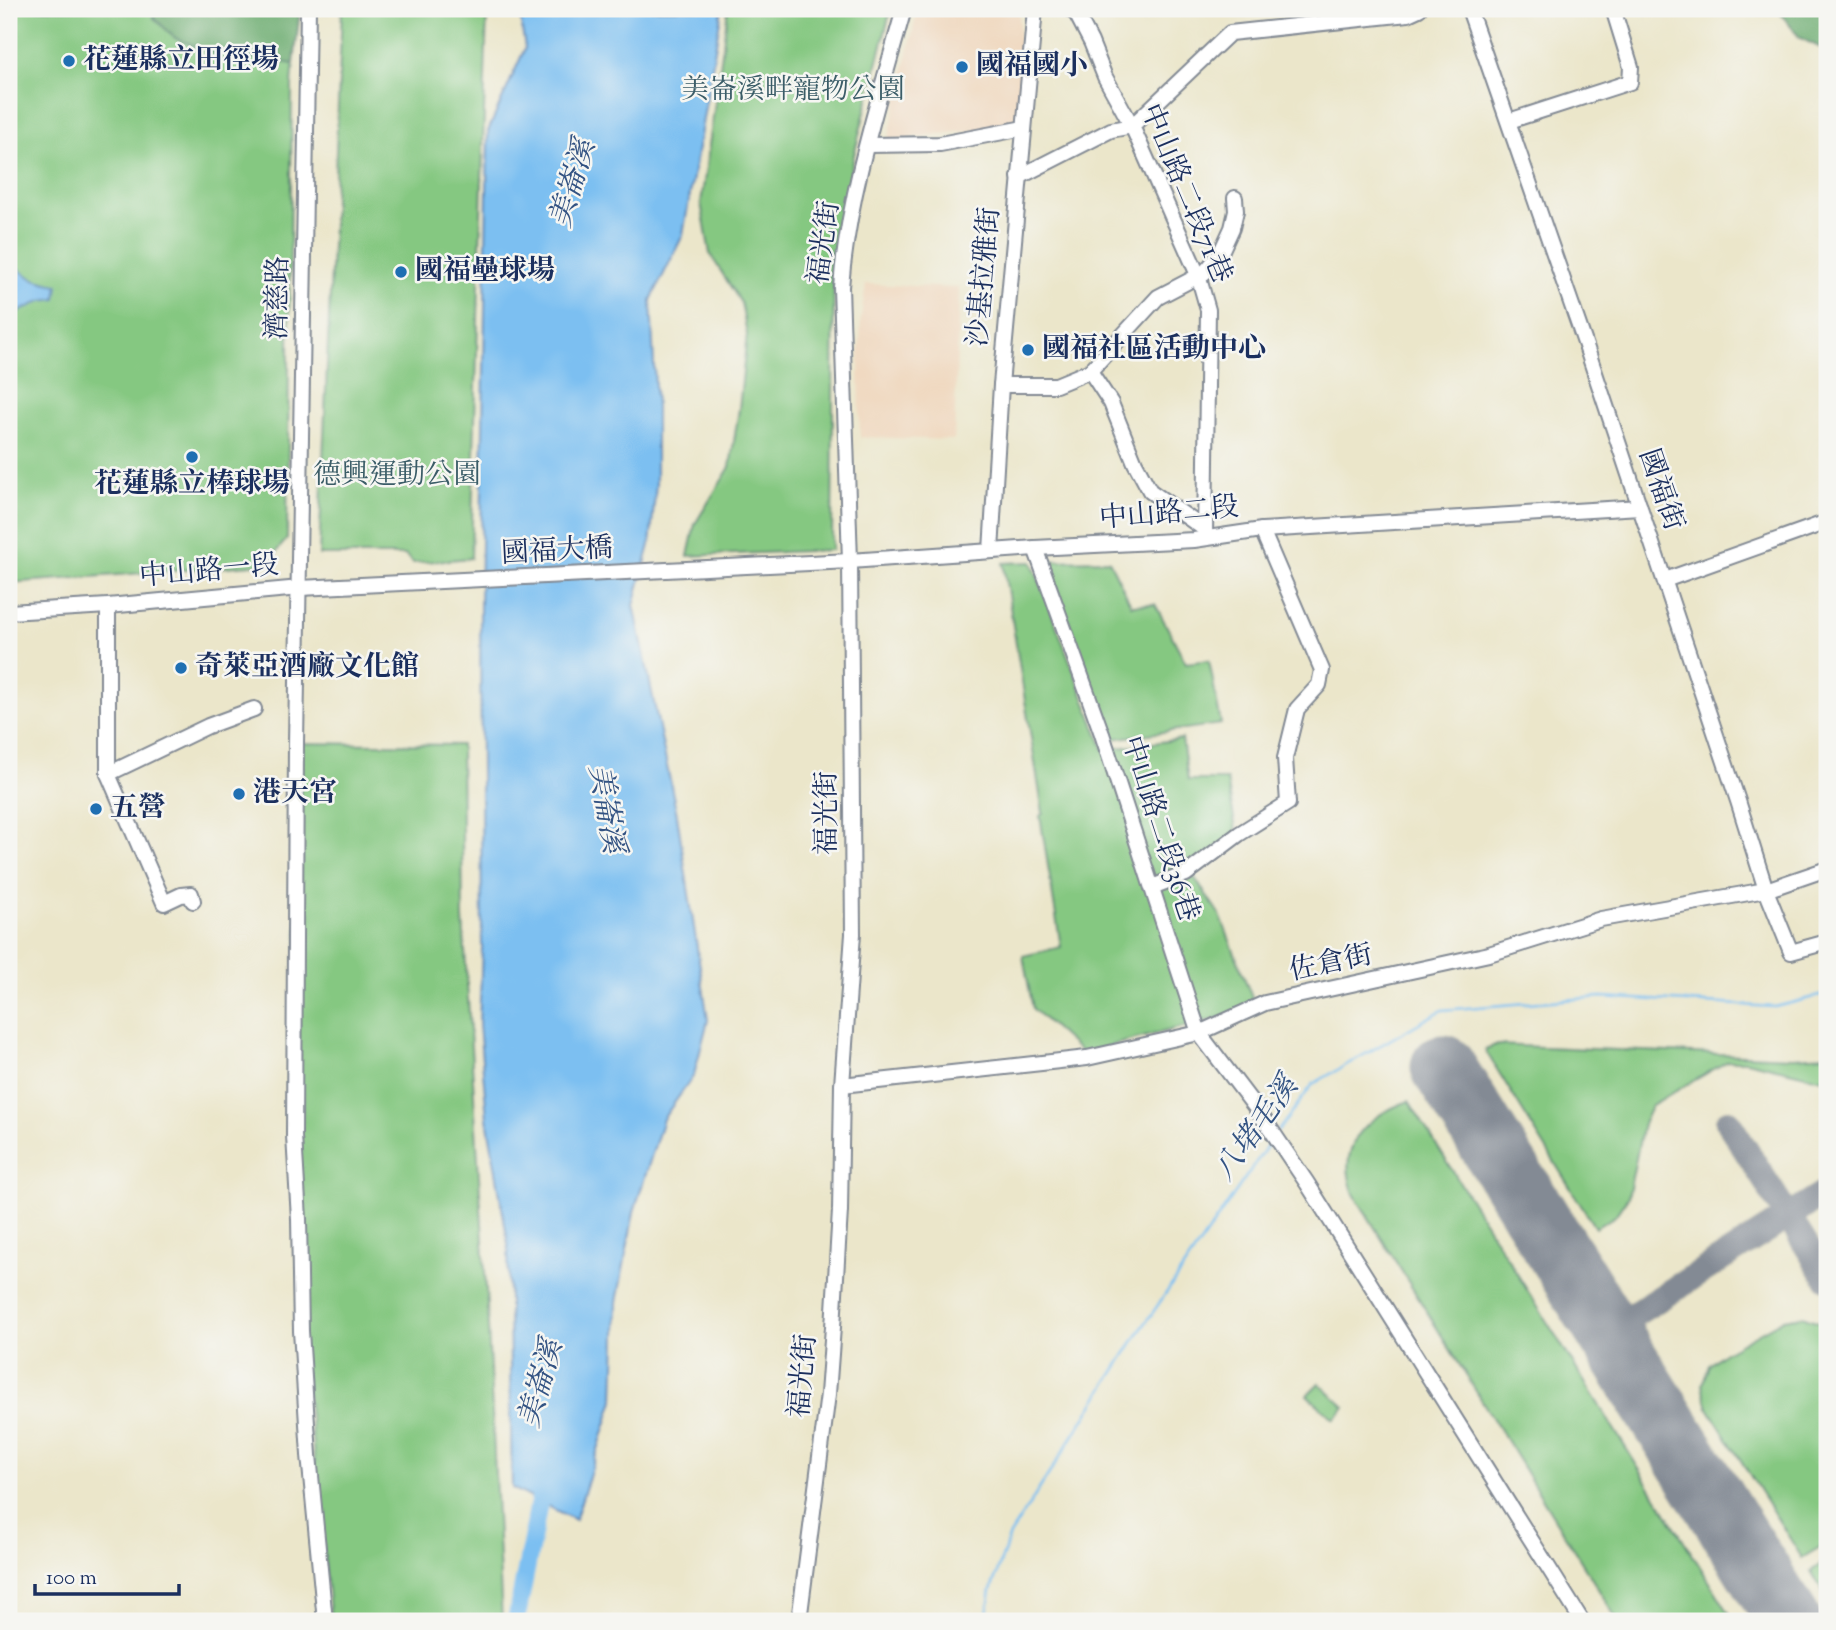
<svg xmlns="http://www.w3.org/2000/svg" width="1836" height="1630" viewBox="0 0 1836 1630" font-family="'Sorts Mill Goudy','Noto Serif TC',serif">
<rect width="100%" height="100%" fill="#f6f6f2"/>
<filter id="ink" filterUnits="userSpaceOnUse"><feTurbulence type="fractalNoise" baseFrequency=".0143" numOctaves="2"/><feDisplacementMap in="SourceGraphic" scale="14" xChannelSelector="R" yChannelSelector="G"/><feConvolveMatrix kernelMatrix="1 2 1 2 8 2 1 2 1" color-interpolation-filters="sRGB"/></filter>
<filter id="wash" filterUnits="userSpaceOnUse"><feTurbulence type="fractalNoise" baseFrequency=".00686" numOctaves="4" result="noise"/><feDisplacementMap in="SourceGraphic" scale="28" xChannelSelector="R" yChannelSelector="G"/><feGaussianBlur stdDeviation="1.57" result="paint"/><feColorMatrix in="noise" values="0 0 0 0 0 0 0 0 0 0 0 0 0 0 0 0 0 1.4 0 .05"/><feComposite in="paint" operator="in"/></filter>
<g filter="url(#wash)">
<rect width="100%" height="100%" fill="#ebe6ca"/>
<g fill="#efd6bb">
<polygon points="918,9 1019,9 1019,125 888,140"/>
<polygon points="866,284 959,288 954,440 861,437 860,440 859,362 861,317"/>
</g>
<g fill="#85c881" stroke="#507c70" stroke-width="2">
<polygon points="9,9 298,9 292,85 287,539 266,564 9,583"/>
<polygon points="342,9 487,9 471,558 413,563 405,555 319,555"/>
<polygon points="728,9 891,9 854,155 834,263 832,550 688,556 695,524 730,467 739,409 747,334 741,303 710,254 701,203"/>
<polygon points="1109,560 1131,605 1155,604 1186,663 1209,660 1221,724 1113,739 1046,561"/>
<polygon points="1032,562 1104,750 1182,739 1188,780 1227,780 1237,836 1189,870 1220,915 1256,1008 1082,1053 1033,1009 1023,956 1061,947 1040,816 1043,813 1003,563"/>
<polygon points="296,743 461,745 463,918 487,1305 502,1621 331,1621 301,1331"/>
<polygon points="1495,1045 1793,1057 1827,1055 1827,1080 1746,1061 1728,1061 1652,1105 1643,1124 1628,1197 1615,1216 1595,1228 1485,1050"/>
<path d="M1409,1101L1734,1621H1618L1354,1194C1335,1146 1366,1116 1409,1101Z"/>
<polygon points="1802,1316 1827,1325 1827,1543 1802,1558 1708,1408 1702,1385 1709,1365 1725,1352 1784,1319"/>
<polygon points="1319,1383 1345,1407 1334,1419 1307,1395"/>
<polygon points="1827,1560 1827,1598 1811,1571"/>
</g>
<g fill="#6cac6f" stroke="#446e66" stroke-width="2">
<polygon points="159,9 300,9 294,64 215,54 175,38 153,17"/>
<polygon points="1777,9 1827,9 1827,51 1800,38"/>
</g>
<g fill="#7bbff1" stroke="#4b77a8" stroke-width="2">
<polygon points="519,9 722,9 683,235 651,300 656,408 656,484 650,545 634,605 677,815 708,1020 694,1075 663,1119 634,1212 617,1302 614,1400 575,1520 512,1488 508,1243 487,1118 479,1025 482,948 480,605 488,131 525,48"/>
<path d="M9,254C17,275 37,282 58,285L56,299L41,301L9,317Z"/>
</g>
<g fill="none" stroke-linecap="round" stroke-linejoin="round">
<g stroke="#7bbff1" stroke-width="2.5">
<polyline points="1278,1131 1313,1084 1442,1010 1601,997 1775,1007 1827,994"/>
<polyline points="986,1621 991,1590 1010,1535 1138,1334 1272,1139"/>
</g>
<polyline stroke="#7bbff1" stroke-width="18" points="516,1621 544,1478"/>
<g stroke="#838a94" stroke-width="26">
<polyline points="1728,1122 1827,1278"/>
<polyline points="1608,1331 1827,1192"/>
</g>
<polyline stroke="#838a94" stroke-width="65" points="1443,1067 1789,1621"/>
</g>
</g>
<g filter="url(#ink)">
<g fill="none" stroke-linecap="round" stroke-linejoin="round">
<defs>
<g id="minor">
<polyline points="308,9 296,743 294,1136 299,1219 301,1331 309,1455 325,1621"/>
<polyline points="1070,9 1077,15 1091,42 1105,77 1132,126 1198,275 1208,310 1205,537"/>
<polyline points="1469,9 1586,346 1738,801 1766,890 1791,952 1827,942"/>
<polyline points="1509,121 1630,82 1631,67 1614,12"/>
<polyline points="867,145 940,144 1024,128"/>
<polyline points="1019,177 1111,130 1132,126 1230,33 1408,14 1419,9"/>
<polyline points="1090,371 1111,403 1135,463 1150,491 1203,528"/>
<polyline points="1001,385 1056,385 1090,371 1158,297 1204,273 1211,265 1220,254 1232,228 1236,211 1235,198"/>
<polyline points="1035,548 1102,734 1199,1033 1259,1112 1307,1183 1582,1621"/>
<polyline points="991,551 1001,385 1035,9"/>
<polyline points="1665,580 1827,522"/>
<polyline points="108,606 108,774"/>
<polyline points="9,612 108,606 300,588 850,561 1035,548 1194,540 1262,530 1640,507"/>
<polyline points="1152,887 1186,874 1239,834 1288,803 1285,758 1297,709 1319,685 1322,670 1262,530"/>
<polyline points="193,901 191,894 181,895 164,903 108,774 208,726 254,709"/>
<polyline points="842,1085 1087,1058 1199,1033 1265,1003 1489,954 1601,919 1766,890 1827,869"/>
<path d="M799,1621L828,1394L833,1327L840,1211L842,1085L853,934L850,561L841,287C848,195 879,99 904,9"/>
</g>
</defs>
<use href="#minor" stroke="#838a94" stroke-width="18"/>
<use href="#minor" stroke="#fff" stroke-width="14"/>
</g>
</g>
<g fill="#1f6fb2" stroke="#f6f6f2" stroke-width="2.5">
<circle cx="69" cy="61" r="7"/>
<circle cx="962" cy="67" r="7"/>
<circle cx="401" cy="272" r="7"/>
<circle cx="1028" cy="350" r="7"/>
<circle cx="192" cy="457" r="7"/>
<circle cx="181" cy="668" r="7"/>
<circle cx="239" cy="794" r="7"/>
<circle cx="96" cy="809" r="7"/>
</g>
<g text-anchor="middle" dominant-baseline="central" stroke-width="5" stroke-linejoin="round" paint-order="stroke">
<g font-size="28" font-weight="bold" fill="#1b2f5e" stroke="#f6f6f2" text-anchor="start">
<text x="83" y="61">花蓮縣立田徑場</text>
<text x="976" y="67">國福國小</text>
<text x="415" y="272">國福壘球場</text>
<text x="1042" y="350">國福社區活動中心</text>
<text x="192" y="485" text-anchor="middle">花蓮縣立棒球場</text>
<text x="195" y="668">奇萊亞酒廠文化館</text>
<text x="253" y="794">港天宮</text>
<text x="110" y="809">五營</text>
</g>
<g font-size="28" fill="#3b5d68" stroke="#f6f6f2">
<text x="793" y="91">美崙溪畔寵物公園</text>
<text x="397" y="476">德興運動公園</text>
</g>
<g font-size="28" fill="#1b2f5e" stroke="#f6f6f2">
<text transform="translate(1185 194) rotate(67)">中山路二段71巷</text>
<text transform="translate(825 243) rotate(-82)">福光街</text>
<text transform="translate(985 277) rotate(-85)">沙基拉雅街</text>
<text transform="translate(279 298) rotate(-89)">濟慈路</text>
<text transform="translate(1660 490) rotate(71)">國福街</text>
<text transform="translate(1169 514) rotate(-5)">中山路二段</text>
<text transform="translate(557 552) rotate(-3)">國福大橋</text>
<text transform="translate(209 572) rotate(-5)">中山路一段</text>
<text transform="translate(828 813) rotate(-90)">福光街</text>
<text transform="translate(1159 829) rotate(72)">中山路二段36巷</text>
<text transform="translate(1331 964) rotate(-12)">佐倉街</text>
<text transform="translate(804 1376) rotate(-85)">福光街</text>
</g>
<g font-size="30" font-style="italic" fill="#335383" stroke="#f6f6f2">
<text transform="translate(574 184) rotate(-73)">美崙溪</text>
<text transform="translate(605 809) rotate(80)">美崙溪</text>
<text transform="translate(1257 1129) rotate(-54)">八堵毛溪</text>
<text transform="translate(542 1384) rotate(-74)">美崙溪</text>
</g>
</g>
<rect width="1836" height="1630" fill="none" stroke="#f6f6f2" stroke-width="35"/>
<path d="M35 1584v10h144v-10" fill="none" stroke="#1b2f5e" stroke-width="3.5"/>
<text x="46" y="1584" font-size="21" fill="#1b2f5e" stroke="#f6f6f2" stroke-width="5" paint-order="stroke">100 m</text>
</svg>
